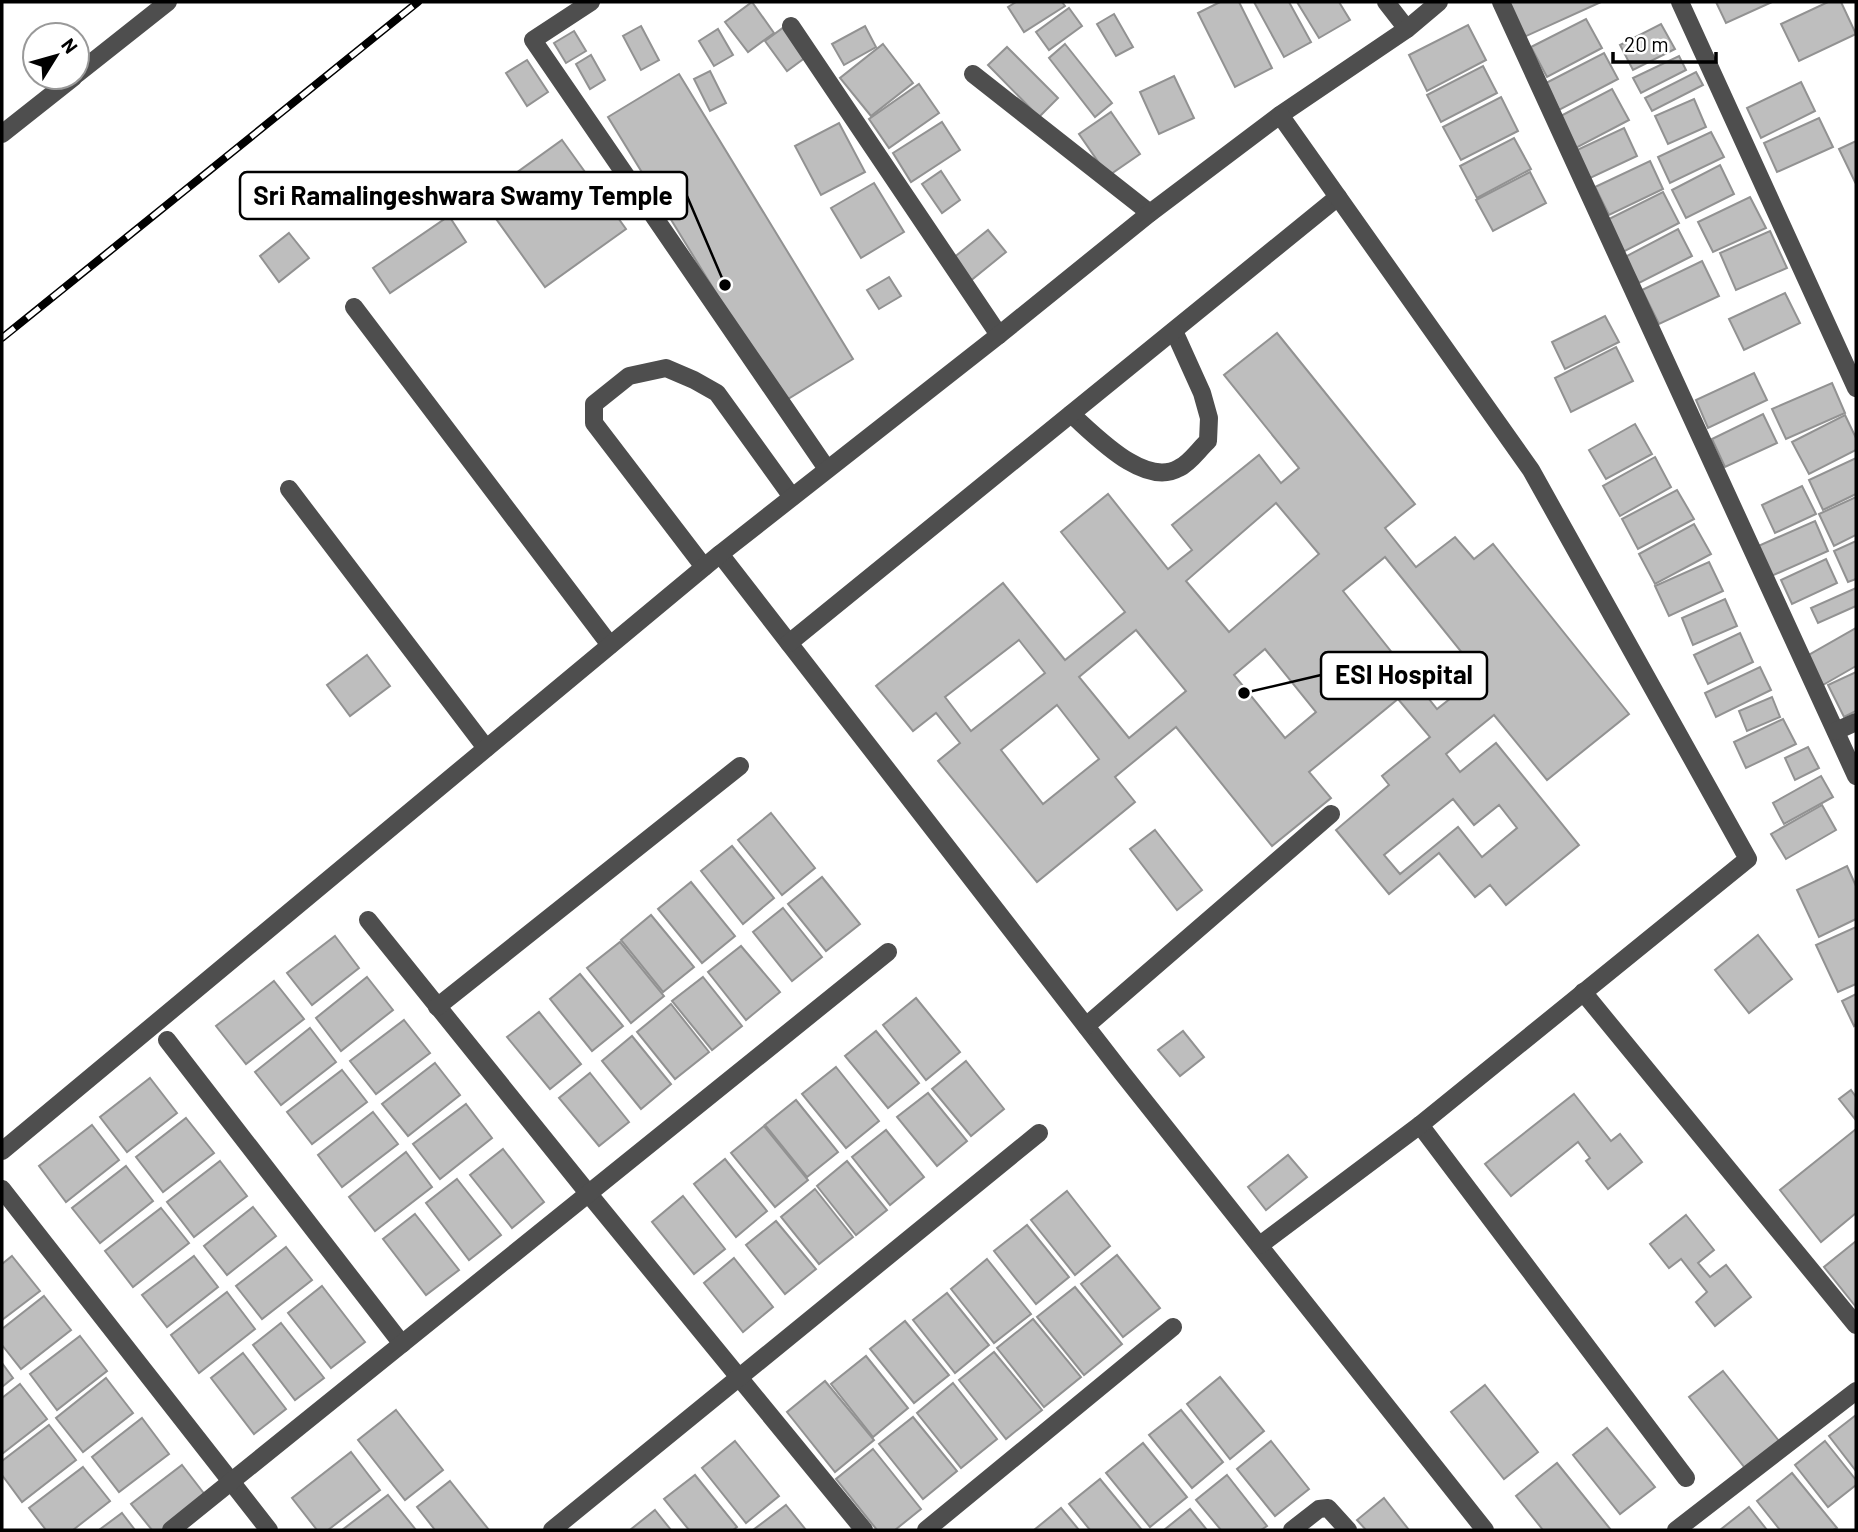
<svg xmlns="http://www.w3.org/2000/svg" width="1858" height="1532" viewBox="0 0 1858 1532" font-family="Barlow,sans-serif">
<rect width="100%" height="100%" fill="#fff"/>
<g fill="#bebebe" stroke="#929292" stroke-width="2" fill-rule="evenodd">
<polygon points="752,2 774,33 748,52 725,22"/>
<polygon points="1016,2 1062,2 1065,6 1024,32 1008,7"/>
<polygon points="1220,2 1239,2 1272,68 1235,87 1198,13"/>
<polygon points="1254,2 1289,2 1311,42 1284,57"/>
<polygon points="1297,2 1339,2 1350,20 1319,38"/>
<polygon points="1507,2 1601,2 1524,37"/>
<polygon points="1716,2 1772,2 1726,23"/>
<polygon points="1828,2 1841,2 1856,34 1799,61 1781,24"/>
<polygon points="1069,8 1082,26 1049,50 1036,32"/>
<polygon points="1114,14 1133,47 1116,56 1097,24"/>
<polygon points="1586,19 1602,48 1547,77 1531,47"/>
<polygon points="1661,24 1675,49 1633,70 1620,45"/>
<polygon points="1468,25 1486,60 1427,91 1409,55"/>
<polygon points="641,26 659,60 641,70 623,36"/>
<polygon points="865,26 876,47 844,65 832,44"/>
<polygon points="784,27 806,57 787,71 765,41"/>
<polygon points="718,29 733,55 714,66 699,41"/>
<polygon points="574,31 586,51 566,63 554,43"/>
<polygon points="883,44 913,83 871,116 840,78"/>
<polygon points="1065,44 1112,103 1095,117 1049,58"/>
<polygon points="1007,47 1058,98 1039,117 988,65"/>
<polygon points="1604,53 1618,79 1559,110 1546,83"/>
<polygon points="591,55 605,80 590,89 576,64"/>
<polygon points="1679,56 1686,70 1641,93 1633,78"/>
<polygon points="527,60 548,92 527,106 506,73"/>
<polygon points="1483,66 1497,93 1441,122 1427,95"/>
<polygon points="710,71 726,103 710,111 694,79"/>
<polygon points="1696,72 1703,85 1652,111 1645,98"/>
<polygon points="679,74 853,359 783,402 608,117"/>
<polygon points="1174,76 1194,118 1159,134 1140,92"/>
<polygon points="1801,82 1815,111 1761,138 1747,108"/>
<polygon points="919,84 939,113 889,148 869,119"/>
<polygon points="1612,89 1629,120 1572,150 1555,119"/>
<polygon points="1501,97 1518,131 1461,160 1443,127"/>
<polygon points="1694,99 1706,127 1668,144 1655,116"/>
<polygon points="1111,112 1140,154 1108,176 1079,134"/>
<polygon points="1819,118 1833,147 1777,172 1764,143"/>
<polygon points="942,122 960,150 911,182 893,153"/>
<polygon points="839,123 865,172 821,195 795,146"/>
<polygon points="1624,128 1637,156 1588,179 1575,151"/>
<polygon points="1711,132 1724,157 1670,183 1658,157"/>
<polygon points="1514,138 1531,169 1477,198 1460,166"/>
<polygon points="562,140 626,229 545,287 481,198"/>
<polygon points="1856,141 1856,181 1855,182 1839,149"/>
<polygon points="1650,161 1663,189 1609,215 1595,187"/>
<polygon points="1720,165 1734,194 1686,218 1672,190"/>
<polygon points="941,171 960,200 942,213 922,184"/>
<polygon points="1530,172 1546,203 1493,231 1476,200"/>
<polygon points="874,183 904,232 861,258 831,208"/>
<polygon points="1663,192 1679,223 1621,253 1605,221"/>
<polygon points="1750,197 1766,228 1713,252 1698,222"/>
<polygon points="449,216 466,242 390,293 373,268"/>
<polygon points="1678,229 1692,256 1639,283 1625,257"/>
<polygon points="988,230 1006,252 969,282 952,259"/>
<polygon points="1770,231 1787,268 1736,290 1720,253"/>
<polygon points="289,233 309,258 279,282 260,256"/>
<polygon points="1702,261 1719,296 1659,324 1642,290"/>
<polygon points="889,277 901,296 879,309 867,290"/>
<polygon points="1785,293 1800,323 1744,350 1729,319"/>
<polygon points="1605,316 1619,342 1565,369 1552,342"/>
<path d="M1277,333L1415,504L1385,528L1416,567L1455,537L1474,559L1493,544L1629,714L1547,780L1494,715L1446,754L1460,772L1496,743L1579,845L1506,905L1490,885L1475,897L1439,853L1389,894L1336,830L1389,785L1382,776L1430,737L1398,699L1309,772L1331,798L1272,846L1176,727L1115,777L1135,802L1037,882L938,761L960,743L936,713L913,731L876,686L1003,583L1065,660L1125,612L1061,532L1108,494L1168,569L1192,550L1172,525L1259,455L1281,483L1299,468L1224,375ZM1276,503L1319,554L1229,632L1186,581ZM1385,557L1480,675L1437,709L1343,591ZM1136,630L1186,691L1129,738L1079,677ZM1019,640L1045,673L971,731L945,697ZM1265,649L1316,712L1285,738L1234,675ZM1057,705L1099,759L1043,804L1001,750ZM1453,799L1474,825L1499,805L1517,828L1482,857L1458,827L1400,874L1384,855Z"/>
<polygon points="1616,347 1633,381 1571,412 1555,378"/>
<polygon points="1754,373 1767,400 1708,428 1696,400"/>
<polygon points="1832,383 1845,413 1786,439 1772,409"/>
<polygon points="1763,414 1777,443 1725,467 1712,439"/>
<polygon points="1845,415 1856,438 1856,450 1809,474 1792,442"/>
<polygon points="1635,424 1652,454 1606,479 1589,450"/>
<polygon points="1655,457 1671,487 1620,516 1603,486"/>
<polygon points="1856,458 1856,494 1823,510 1809,480"/>
<polygon points="1802,486 1816,514 1775,533 1762,505"/>
<polygon points="1677,490 1694,519 1638,549 1622,519"/>
<polygon points="1856,497 1856,535 1834,546 1819,514"/>
<polygon points="1815,521 1828,551 1769,577 1756,547"/>
<polygon points="1694,524 1711,554 1655,584 1639,554"/>
<polygon points="1856,541 1856,579 1848,582 1834,551"/>
<polygon points="1826,559 1837,583 1792,604 1781,580"/>
<polygon points="1709,562 1723,591 1669,616 1655,586"/>
<polygon points="1856,588 1856,606 1818,623 1811,608"/>
<polygon points="1725,599 1737,626 1693,645 1682,618"/>
<polygon points="1856,628 1856,666 1823,685 1807,656"/>
<polygon points="1740,633 1753,662 1708,684 1694,655"/>
<polygon points="367,655 390,686 350,716 327,685"/>
<polygon points="1760,667 1771,690 1716,717 1705,693"/>
<polygon points="1856,672 1856,711 1844,717 1828,685"/>
<polygon points="1772,697 1780,717 1747,731 1739,711"/>
<polygon points="1783,719 1796,744 1746,768 1734,742"/>
<polygon points="1808,747 1819,768 1795,780 1785,758"/>
<polygon points="1821,776 1833,797 1784,824 1773,803"/>
<polygon points="1822,805 1836,830 1786,859 1771,834"/>
<polygon points="771,813 815,868 782,895 738,840"/>
<polygon points="1155,830 1202,890 1177,910 1130,849"/>
<polygon points="732,846 774,898 743,924 701,871"/>
<polygon points="1847,866 1856,886 1856,919 1819,937 1797,890"/>
<polygon points="822,877 860,924 826,951 788,904"/>
<polygon points="691,882 735,936 702,963 658,909"/>
<polygon points="783,908 822,957 792,981 753,932"/>
<polygon points="651,915 694,967 663,992 621,940"/>
<polygon points="1856,927 1856,984 1838,992 1816,945"/>
<polygon points="1758,935 1792,979 1749,1013 1715,970"/>
<polygon points="335,936 359,968 312,1005 287,973"/>
<polygon points="620,942 664,996 631,1023 587,968"/>
<polygon points="741,946 780,992 746,1020 708,972"/>
<polygon points="580,974 623,1026 592,1051 550,999"/>
<polygon points="367,977 393,1010 341,1051 316,1018"/>
<polygon points="703,977 742,1026 712,1050 672,1001"/>
<polygon points="274,981 304,1019 246,1064 216,1026"/>
<polygon points="1856,994 1856,1024 1854,1026 1842,1001"/>
<polygon points="916,998 960,1052 926,1080 883,1025"/>
<polygon points="671,1004 709,1052 675,1079 637,1032"/>
<polygon points="539,1012 581,1064 550,1089 507,1037"/>
<polygon points="404,1020 430,1053 376,1094 350,1061"/>
<polygon points="310,1028 336,1062 281,1105 255,1072"/>
<polygon points="876,1031 919,1083 888,1108 845,1056"/>
<polygon points="1183,1031 1204,1057 1180,1076 1158,1050"/>
<polygon points="632,1036 671,1084 641,1109 602,1061"/>
<polygon points="966,1061 1004,1109 971,1136 932,1089"/>
<polygon points="435,1063 460,1095 408,1136 382,1104"/>
<polygon points="836,1067 879,1121 846,1148 802,1094"/>
<polygon points="342,1070 367,1102 312,1144 287,1112"/>
<polygon points="590,1073 629,1122 599,1146 559,1098"/>
<polygon points="150,1078 177,1113 127,1152 100,1117"/>
<polygon points="1851,1090 1856,1097 1855,1119 1839,1099"/>
<polygon points="928,1093 967,1141 937,1166 897,1117"/>
<polygon points="1574,1094 1611,1141 1620,1134 1642,1162 1608,1189 1586,1161 1590,1158 1578,1142 1511,1196 1485,1164"/>
<polygon points="796,1100 838,1152 807,1177 765,1125"/>
<polygon points="466,1104 492,1138 440,1179 413,1144"/>
<polygon points="373,1112 398,1144 342,1187 318,1155"/>
<polygon points="186,1118 214,1153 163,1192 136,1157"/>
<polygon points="92,1125 119,1160 66,1202 39,1166"/>
<polygon points="764,1126 808,1180 775,1207 731,1153"/>
<polygon points="1856,1129 1856,1213 1821,1242 1780,1190"/>
<polygon points="886,1130 924,1177 890,1205 852,1157"/>
<polygon points="503,1149 544,1202 512,1228 470,1175"/>
<polygon points="406,1152 432,1187 375,1231 349,1197"/>
<polygon points="1288,1155 1307,1177 1266,1210 1248,1187"/>
<polygon points="725,1159 767,1211 736,1237 694,1184"/>
<polygon points="220,1161 247,1196 194,1237 167,1202"/>
<polygon points="847,1161 887,1210 856,1235 817,1186"/>
<polygon points="126,1166 153,1201 100,1243 72,1208"/>
<polygon points="457,1179 501,1235 469,1260 426,1203"/>
<polygon points="815,1189 853,1237 819,1264 781,1217"/>
<polygon points="1067,1191 1110,1246 1075,1275 1031,1220"/>
<polygon points="683,1196 725,1249 694,1274 652,1222"/>
<polygon points="253,1207 276,1236 227,1275 204,1246"/>
<polygon points="161,1208 189,1243 133,1287 105,1251"/>
<polygon points="415,1214 459,1270 426,1295 383,1239"/>
<polygon points="1686,1215 1714,1250 1698,1263 1710,1277 1726,1265 1751,1297 1715,1326 1696,1302 1707,1292 1681,1259 1669,1268 1650,1244"/>
<polygon points="776,1221 816,1269 785,1294 746,1245"/>
<polygon points="1027,1225 1069,1277 1036,1304 994,1251"/>
<polygon points="1856,1241 1856,1307 1824,1267"/>
<polygon points="286,1247 312,1280 262,1319 236,1286"/>
<polygon points="1117,1255 1160,1308 1123,1337 1081,1284"/>
<polygon points="12,1256 40,1291 2,1320 2,1264"/>
<polygon points="194,1256 218,1287 167,1327 142,1295"/>
<polygon points="734,1258 773,1307 743,1332 704,1283"/>
<polygon points="987,1259 1031,1314 994,1343 951,1289"/>
<polygon points="322,1286 365,1342 331,1368 288,1313"/>
<polygon points="1075,1287 1122,1344 1084,1375 1037,1317"/>
<polygon points="227,1292 255,1329 199,1373 171,1335"/>
<polygon points="947,1293 989,1345 955,1373 913,1320"/>
<polygon points="44,1296 71,1330 21,1369 2,1345 2,1329"/>
<polygon points="1033,1319 1081,1377 1044,1407 997,1348"/>
<polygon points="905,1321 949,1375 914,1403 870,1349"/>
<polygon points="281,1323 324,1378 295,1400 253,1345"/>
<polygon points="80,1336 107,1371 57,1410 30,1374"/>
<polygon points="994,1352 1042,1410 1006,1439 959,1380"/>
<polygon points="243,1353 286,1409 254,1434 211,1378"/>
<polygon points="866,1356 908,1408 873,1437 831,1384"/>
<polygon points="2,1363 13,1378 2,1387"/>
<polygon points="1723,1371 1779,1441 1745,1468 1689,1397"/>
<polygon points="1220,1377 1264,1431 1230,1459 1187,1404"/>
<polygon points="106,1378 133,1413 83,1452 56,1418"/>
<polygon points="825,1381 874,1440 835,1472 787,1412"/>
<polygon points="953,1383 997,1439 961,1468 917,1413"/>
<polygon points="20,1384 47,1419 2,1454 2,1398"/>
<polygon points="1485,1385 1538,1452 1504,1479 1451,1412"/>
<polygon points="396,1410 443,1470 405,1500 358,1440"/>
<polygon points="1181,1410 1223,1462 1192,1488 1149,1435"/>
<polygon points="1856,1415 1856,1471 1829,1436"/>
<polygon points="913,1417 957,1471 923,1499 879,1444"/>
<polygon points="142,1418 169,1454 119,1492 92,1457"/>
<polygon points="49,1425 76,1460 22,1502 2,1475 2,1461"/>
<polygon points="1607,1428 1655,1487 1620,1514 1573,1455"/>
<polygon points="735,1441 779,1496 746,1523 702,1468"/>
<polygon points="1271,1441 1309,1489 1275,1516 1237,1469"/>
<polygon points="1825,1441 1856,1480 1856,1485 1828,1507 1795,1465"/>
<polygon points="1143,1443 1187,1497 1150,1527 1106,1473"/>
<polygon points="873,1449 921,1509 895,1530 877,1530 836,1479"/>
<polygon points="351,1452 380,1490 328,1530 317,1530 292,1498"/>
<polygon points="1557,1463 1611,1530 1543,1530 1516,1496"/>
<polygon points="182,1465 209,1500 170,1530 152,1530 131,1504"/>
<polygon points="83,1467 110,1501 73,1530 46,1530 29,1508"/>
<polygon points="1792,1473 1837,1528 1833,1530 1780,1530 1757,1501"/>
<polygon points="695,1475 737,1527 733,1530 689,1530 664,1499"/>
<polygon points="1227,1475 1267,1526 1261,1530 1221,1530 1196,1500"/>
<polygon points="1100,1479 1142,1530 1090,1530 1069,1504"/>
<polygon points="450,1481 489,1530 435,1530 417,1507"/>
<polygon points="388,1495 416,1530 342,1530"/>
<polygon points="1384,1498 1409,1530 1366,1530 1357,1520"/>
<polygon points="786,1505 806,1530 753,1530"/>
<polygon points="1749,1507 1767,1530 1720,1530"/>
<polygon points="1061,1508 1079,1530 1034,1530"/>
<polygon points="1190,1509 1207,1530 1164,1530"/>
<polygon points="655,1510 671,1530 630,1530"/>
<polygon points="122,1513 135,1530 99,1530"/>
</g>
<g fill="none" stroke-linecap="round" stroke-linejoin="round">
<g stroke="#4e4e4e" stroke-width="18">
<polyline points="591,2 533,40 827,469"/>
<polyline points="1386,2 1407,29"/>
<polyline points="1501,2 1856,776"/>
<polyline points="1680,2 1856,388"/>
<polyline points="791,26 999,335"/>
<polyline points="77,74 168,2"/>
<polyline points="973,74 1150,213"/>
<polyline points="2,134 74,77"/>
<polyline points="354,307 610,645"/>
<path d="M1071,414C1095,435 1144,488 1179,468C1190,463 1199,449 1208,441L1209,418L1202,393L1174,331"/>
<polyline points="289,489 486,748"/>
<polyline points="720,554 1123,1074 1485,1530"/>
<polyline points="704,567 594,423 594,404 629,376 666,368 694,380 717,393 792,497"/>
<polyline points="789,643 1338,197"/>
<polyline points="1836,731 1856,722"/>
<polyline points="368,920 588,1193 864,1530"/>
<polyline points="1583,992 1856,1325"/>
<polyline points="437,1007 740,766"/>
<polyline points="1086,1026 1331,814"/>
<polyline points="167,1040 402,1344"/>
<polyline points="1420,1125 1686,1478"/>
<polyline points="2,1151 720,554 999,335 1150,213 1280,115 1407,29 1439,2"/>
<polyline points="2,1189 269,1530"/>
<polyline points="1260,1245 1420,1125 1748,859 1531,470 1280,115"/>
<polyline points="171,1530 888,952"/>
<polyline points="552,1530 1039,1133"/>
<polyline points="926,1530 1173,1327"/>
<polyline points="1292,1530 1319,1509 1328,1508 1348,1530"/>
<polyline points="1676,1530 1856,1391"/>
</g>
<defs>
<polyline id="rail" points="2,338 418,2"/>
</defs>
<use href="#rail" stroke="#000" stroke-width="8"/>
<use href="#rail" stroke="#fff" stroke-width="5" stroke-dasharray="16" stroke-linecap="butt"/>
</g>
<path fill="none" stroke="#000" stroke-width="2.5" d="M725 285L687 196M1244 693L1321 675"/>
<g fill="#000" stroke="#fff" stroke-width="2.5">
<circle cx="725" cy="285" r="7"/>
<circle cx="1244" cy="693" r="7"/>
</g>
<g fill="#fff" stroke="#000" stroke-width="2.5">
<rect x="240" y="172" width="447" height="47" rx="7"/>
<rect x="1321" y="652" width="166" height="47" rx="7"/>
</g>
<g font-size="26" text-anchor="middle" font-weight="bold" fill="#000">
<text x="463" y="205">Sri Ramalingeshwara Swamy Temple</text>
<text x="1404" y="684">ESI Hospital</text>
</g>
<rect width="1858" height="1532" fill="none" stroke="#000000" stroke-width="7"/>
<g transform="translate(56 56) rotate(53)"><circle r="33" fill="#ffffff" stroke="#999999" stroke-width="2"/>
<path d="M0-5L12 26L0 18L-12 26Z" fill="#000000"/>
<text y="-10" font-size="19" font-weight="bold" text-anchor="middle" fill="#000000">N</text>
</g>
<path d="M1613 52v10h103v-10" fill="none" stroke="#000000" stroke-width="3.5"/>
<text x="1624" y="52" font-size="21" fill="#000000" stroke="#ffffff" stroke-width="5" paint-order="stroke">20 m</text>
</svg>
